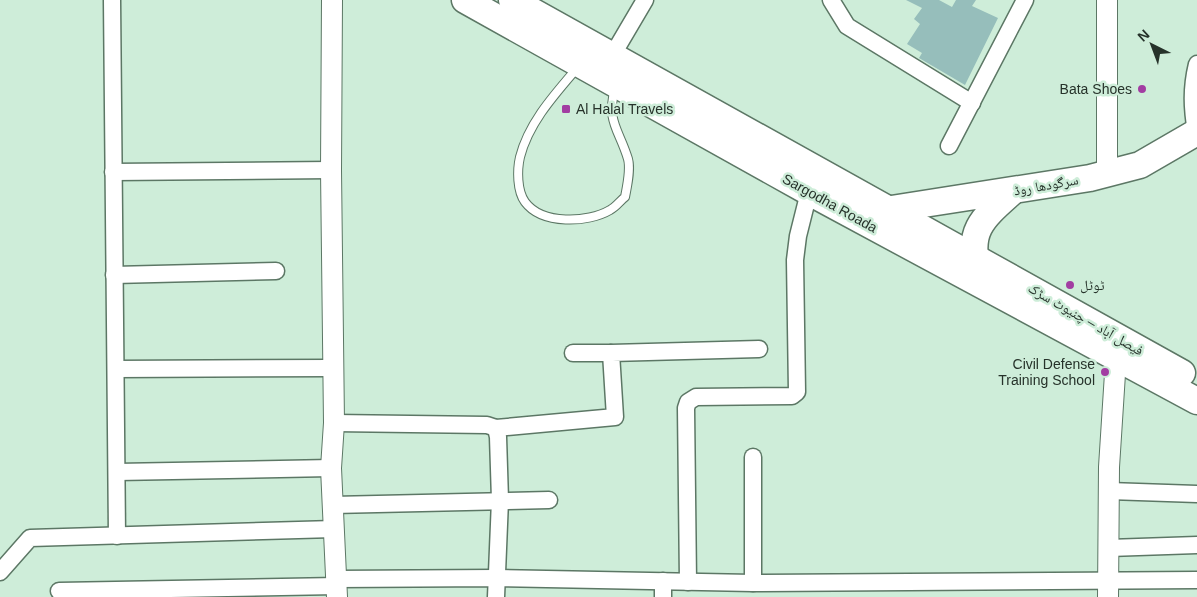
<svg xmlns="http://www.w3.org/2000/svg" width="1197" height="597" viewBox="0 0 1197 597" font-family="Helvetica,'Noto Naskh Arabic',sans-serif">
<rect width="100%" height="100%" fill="#ceedd9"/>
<polygon fill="#96bebb" points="906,0 939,0 952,7 956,0 976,0 972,6 998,18 965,85 919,58 922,53 907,44 920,24 914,19 922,8"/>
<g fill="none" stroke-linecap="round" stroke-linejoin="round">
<defs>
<path id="service" d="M578,67C555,94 529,122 520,157C517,170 517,191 525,202C542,225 588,223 610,210C616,207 620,201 625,197C627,186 631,170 628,159C619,129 606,122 615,88"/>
<g id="minor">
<polyline points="112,0 117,536"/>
<polyline points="831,0 847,26 972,103"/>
<polyline points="612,56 645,0"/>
<path d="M1196,132C1192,108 1191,89 1197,64"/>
<polyline points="949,146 1025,0"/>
<polyline points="113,172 331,170"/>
<polyline points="114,275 276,271"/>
<polyline points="573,353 611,353"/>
<polyline points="116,369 332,368"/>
<polyline points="334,423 487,425 496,428 615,417 611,353 759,349"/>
<polyline points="496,428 498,437 500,500 496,597"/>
<polyline points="117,472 331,468"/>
<polyline points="1109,491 1197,494"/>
<polyline points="333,505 549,500"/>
<polyline points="1109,548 1197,545"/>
<polyline points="0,572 30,538 334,529"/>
<polyline points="336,579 496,578 753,583 1197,580"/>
<polyline points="663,581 663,597"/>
<polyline points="688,582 686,408 688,402 696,397 792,396 797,392 795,260 798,236 809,192"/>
<polyline points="753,583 753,457"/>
<polyline points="59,591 337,586"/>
</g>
<g id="tertiary">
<polyline points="332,0 331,170 334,423 331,468 337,597"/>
<polyline points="1107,173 1107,0"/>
<polyline points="1108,597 1109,467 1116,358"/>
</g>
<g id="trunk">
<polyline points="465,0 809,192 1197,401"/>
<polyline points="512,0 1182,373"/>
<polyline points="885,210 1090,178 1140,165 1197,132"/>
<path d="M978,271C966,230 984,217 1013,191"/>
</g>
</defs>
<use href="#service" stroke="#5c7765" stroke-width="10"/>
<use href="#minor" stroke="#5c7765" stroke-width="19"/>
<use href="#tertiary" stroke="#5c7765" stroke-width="22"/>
<use href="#trunk" stroke="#5c7765" stroke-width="29"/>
<use href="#service" stroke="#fff" stroke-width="8"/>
<use href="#minor" stroke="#fff" stroke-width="16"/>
<use href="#tertiary" stroke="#fff" stroke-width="20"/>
<use href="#trunk" stroke="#fff" stroke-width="26"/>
</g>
<g fill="#a23da2" stroke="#ceedd9" stroke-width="2">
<circle cx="1142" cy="89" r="5"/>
<rect x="561" y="104" width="10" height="10" rx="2.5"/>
<circle cx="1070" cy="285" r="5"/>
<circle cx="1105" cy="372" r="5"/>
</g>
<g text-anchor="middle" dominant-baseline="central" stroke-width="5" stroke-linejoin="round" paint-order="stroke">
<g font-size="14" fill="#26322a" stroke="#ceedd9" text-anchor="end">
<text x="1132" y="89">Bata Shoes</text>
<text x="576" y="109" text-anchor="start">Al Halal Travels</text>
<text x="1080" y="285" text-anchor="start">ٹوٹل</text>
<text x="1095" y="364">Civil Defense<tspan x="1095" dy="16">Training School</tspan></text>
</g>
<g font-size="14" fill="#26322a" stroke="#ceedd9">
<text transform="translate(1046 185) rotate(-10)">سرگودھا روڈ</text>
<text transform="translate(830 203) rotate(29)">Sargodha Roada</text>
<text transform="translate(1086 319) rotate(30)">فیصل آباد – چنیوٹ سڑک</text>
</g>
</g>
<g transform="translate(1152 45) rotate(318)" stroke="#ceedd9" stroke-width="4" paint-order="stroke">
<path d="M0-4L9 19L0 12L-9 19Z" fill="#26322a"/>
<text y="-8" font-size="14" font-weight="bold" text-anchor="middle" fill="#26322a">N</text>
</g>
</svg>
